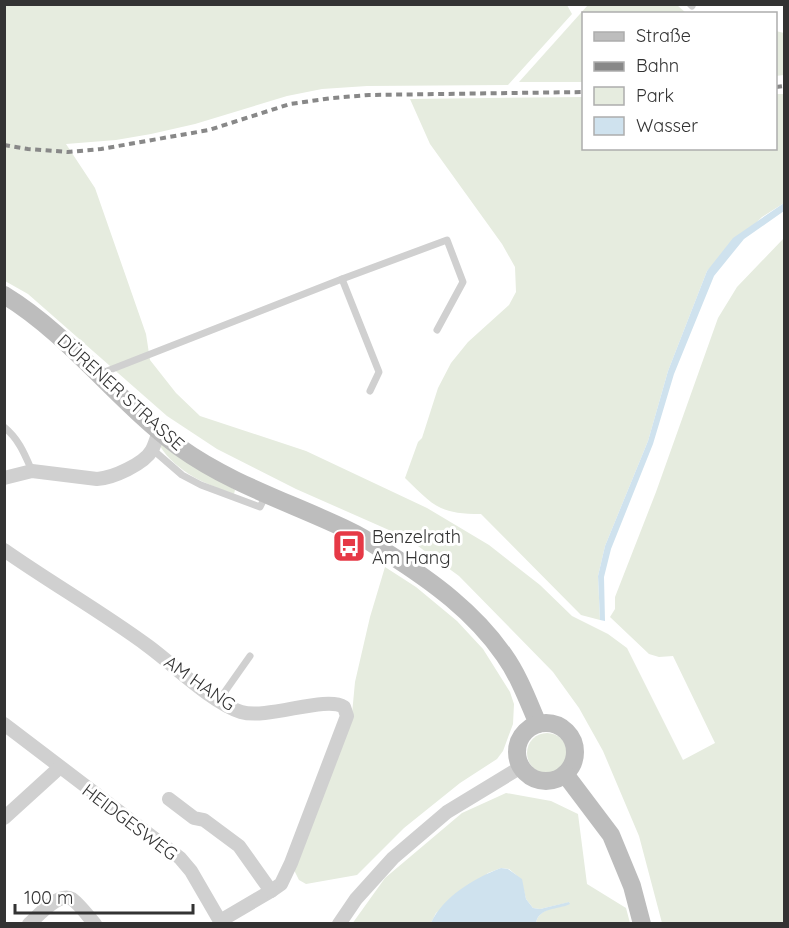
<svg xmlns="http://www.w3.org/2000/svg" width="789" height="928" viewBox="0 0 789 928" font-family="Quicksand,sans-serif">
<rect width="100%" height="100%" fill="#fff"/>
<g fill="#e6ecdf">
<polygon points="4,5 567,5 572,14 508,85 367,86 322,89 287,96 195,124 151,134 116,140 66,144 95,188 146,334 150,360 176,393 200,416 306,451 427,508 489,545 540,585 572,616 608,634 627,648 683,760 715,743 673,656 659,657 649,654 610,617 615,609 615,597 656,492 718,318 737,287 784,238 784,923 662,923 639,836 603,751 579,708 553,672 459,576 407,538 296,489 217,449 167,416 28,294 5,281"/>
<polygon points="588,5 677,5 686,13 584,14 583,82 519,82"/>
<polygon points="776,31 784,33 784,75 776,76"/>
<path d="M776,94H784V203L762,217L707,271L668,371L648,441L605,546L598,576L600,620L581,615L481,514C439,514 434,506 405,478L418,442L422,438L438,388L451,363L468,342L509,305L516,292L515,267L502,244L430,144L410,99L583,97L584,148H776Z"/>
<path d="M162,444L235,490L234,494C207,485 176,472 160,446Z"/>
<polygon points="385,567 416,587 457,621 483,649 510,692 514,704 513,724 503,751 497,759 460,783 404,828 357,875 306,884 299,880 293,868 352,714 355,682 370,617"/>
<circle cx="547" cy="753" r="20"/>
<path d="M506,793L551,801L578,814L587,884L626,908L630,923H536C538,909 557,907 570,902L540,909L533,908L526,899L521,879L509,869L501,868L488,873L436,913L431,923L352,924L385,878L462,813Z"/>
</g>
<g fill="#cfe2ee">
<polygon points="784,203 784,211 744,239 714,276 674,374 653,444 611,549 604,577 605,621 600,620 598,576 605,546 648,441 668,371 707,271 733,238"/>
<path d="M501,868L508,869L522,879L526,899L533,908L540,909L569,902L570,904C558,910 539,907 536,923H431C443,897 474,878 501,868Z"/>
</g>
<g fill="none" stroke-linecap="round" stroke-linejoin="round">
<g stroke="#d0d0d0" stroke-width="7">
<polyline points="690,4 692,6"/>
<polyline points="342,279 379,372 370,391"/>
<polyline points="102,373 342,279 447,240 463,282 437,330"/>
<path d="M4,427C19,439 25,455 32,471"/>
<polyline points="152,449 182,475 201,485 260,507 266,495"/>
<polyline points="219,700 250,656"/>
</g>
<g stroke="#d0d0d0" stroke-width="14">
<path d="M4,478L32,471L97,479C113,478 144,464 152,450C155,444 157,437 159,431"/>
<path d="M4,550C51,583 102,612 148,646C174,665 212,703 241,712C268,720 326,695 344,707L347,716L291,863L281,884L271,891L220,921L191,871L180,858L4,724"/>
<polyline points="169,799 194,818 204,820 239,846 271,891"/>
<polyline points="4,818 59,768"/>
<path d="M29,924C38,916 59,891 72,899C80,905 88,916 95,924"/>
<polyline points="339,924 356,899 393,858 447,812 521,767"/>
</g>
<g stroke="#bdbdbd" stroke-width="18">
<path d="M4,295C71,336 117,401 179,447C232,485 292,503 350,531C363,537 376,546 389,554C433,582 474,612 504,655C519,676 528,701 538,724"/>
<circle cx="546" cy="752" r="29"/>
<polyline points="565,774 611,835 632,886 642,924"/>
</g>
<g stroke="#888" stroke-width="4" stroke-dasharray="6 4.5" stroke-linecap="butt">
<polyline points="776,87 784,86"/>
<polyline points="4,145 28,149 68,152 101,149 209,130 290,104 332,98 369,95 584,92"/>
</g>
</g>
<defs>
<symbol id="bus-square" viewBox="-11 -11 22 22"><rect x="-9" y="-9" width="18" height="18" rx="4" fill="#e63946" stroke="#fff"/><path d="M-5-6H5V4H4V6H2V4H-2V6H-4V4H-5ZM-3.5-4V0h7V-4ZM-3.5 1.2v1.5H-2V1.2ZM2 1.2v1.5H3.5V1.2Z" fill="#fff"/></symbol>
</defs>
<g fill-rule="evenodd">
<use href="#bus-square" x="330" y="527" width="38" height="38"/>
</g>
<g text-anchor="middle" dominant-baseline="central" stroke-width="6" stroke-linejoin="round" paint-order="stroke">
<g font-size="18" fill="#333" stroke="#fff">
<text transform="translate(121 392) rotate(42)">DÜRENER STRASSE</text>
<text transform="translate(200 683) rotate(35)">AM HANG</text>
<text transform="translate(130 822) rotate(37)">HEIDGESWEG</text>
</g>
<g font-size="18" fill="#333" stroke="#fff" text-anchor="start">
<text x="372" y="536">Benzelrath<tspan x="372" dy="21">Am Hang</tspan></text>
</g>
</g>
<rect width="789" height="928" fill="none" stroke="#333333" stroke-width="12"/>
<rect x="582" y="12" width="195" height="138" fill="#ffffff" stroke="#adadad" stroke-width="1.5"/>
<rect x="594" y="32" width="30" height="9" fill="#bdbdbd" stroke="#adadad" stroke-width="1.5"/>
<text x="636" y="42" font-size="18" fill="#333333">Straße</text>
<rect x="594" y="62" width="30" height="9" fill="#888888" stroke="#adadad" stroke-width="1.5"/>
<text x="636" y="72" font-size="18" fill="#333333">Bahn</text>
<rect x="594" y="87" width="30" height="18" fill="#e6ecdf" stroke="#adadad" stroke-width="1.5"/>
<text x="636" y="102" font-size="18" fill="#333333">Park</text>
<rect x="594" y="117" width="30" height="18" fill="#cfe2ee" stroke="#adadad" stroke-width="1.5"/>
<text x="636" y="132" font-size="18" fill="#333333">Wasser</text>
<path d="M15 904v9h178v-9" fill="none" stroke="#333333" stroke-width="3"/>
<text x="24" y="904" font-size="18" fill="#333333" stroke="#ffffff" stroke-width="4.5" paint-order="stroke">100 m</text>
</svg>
